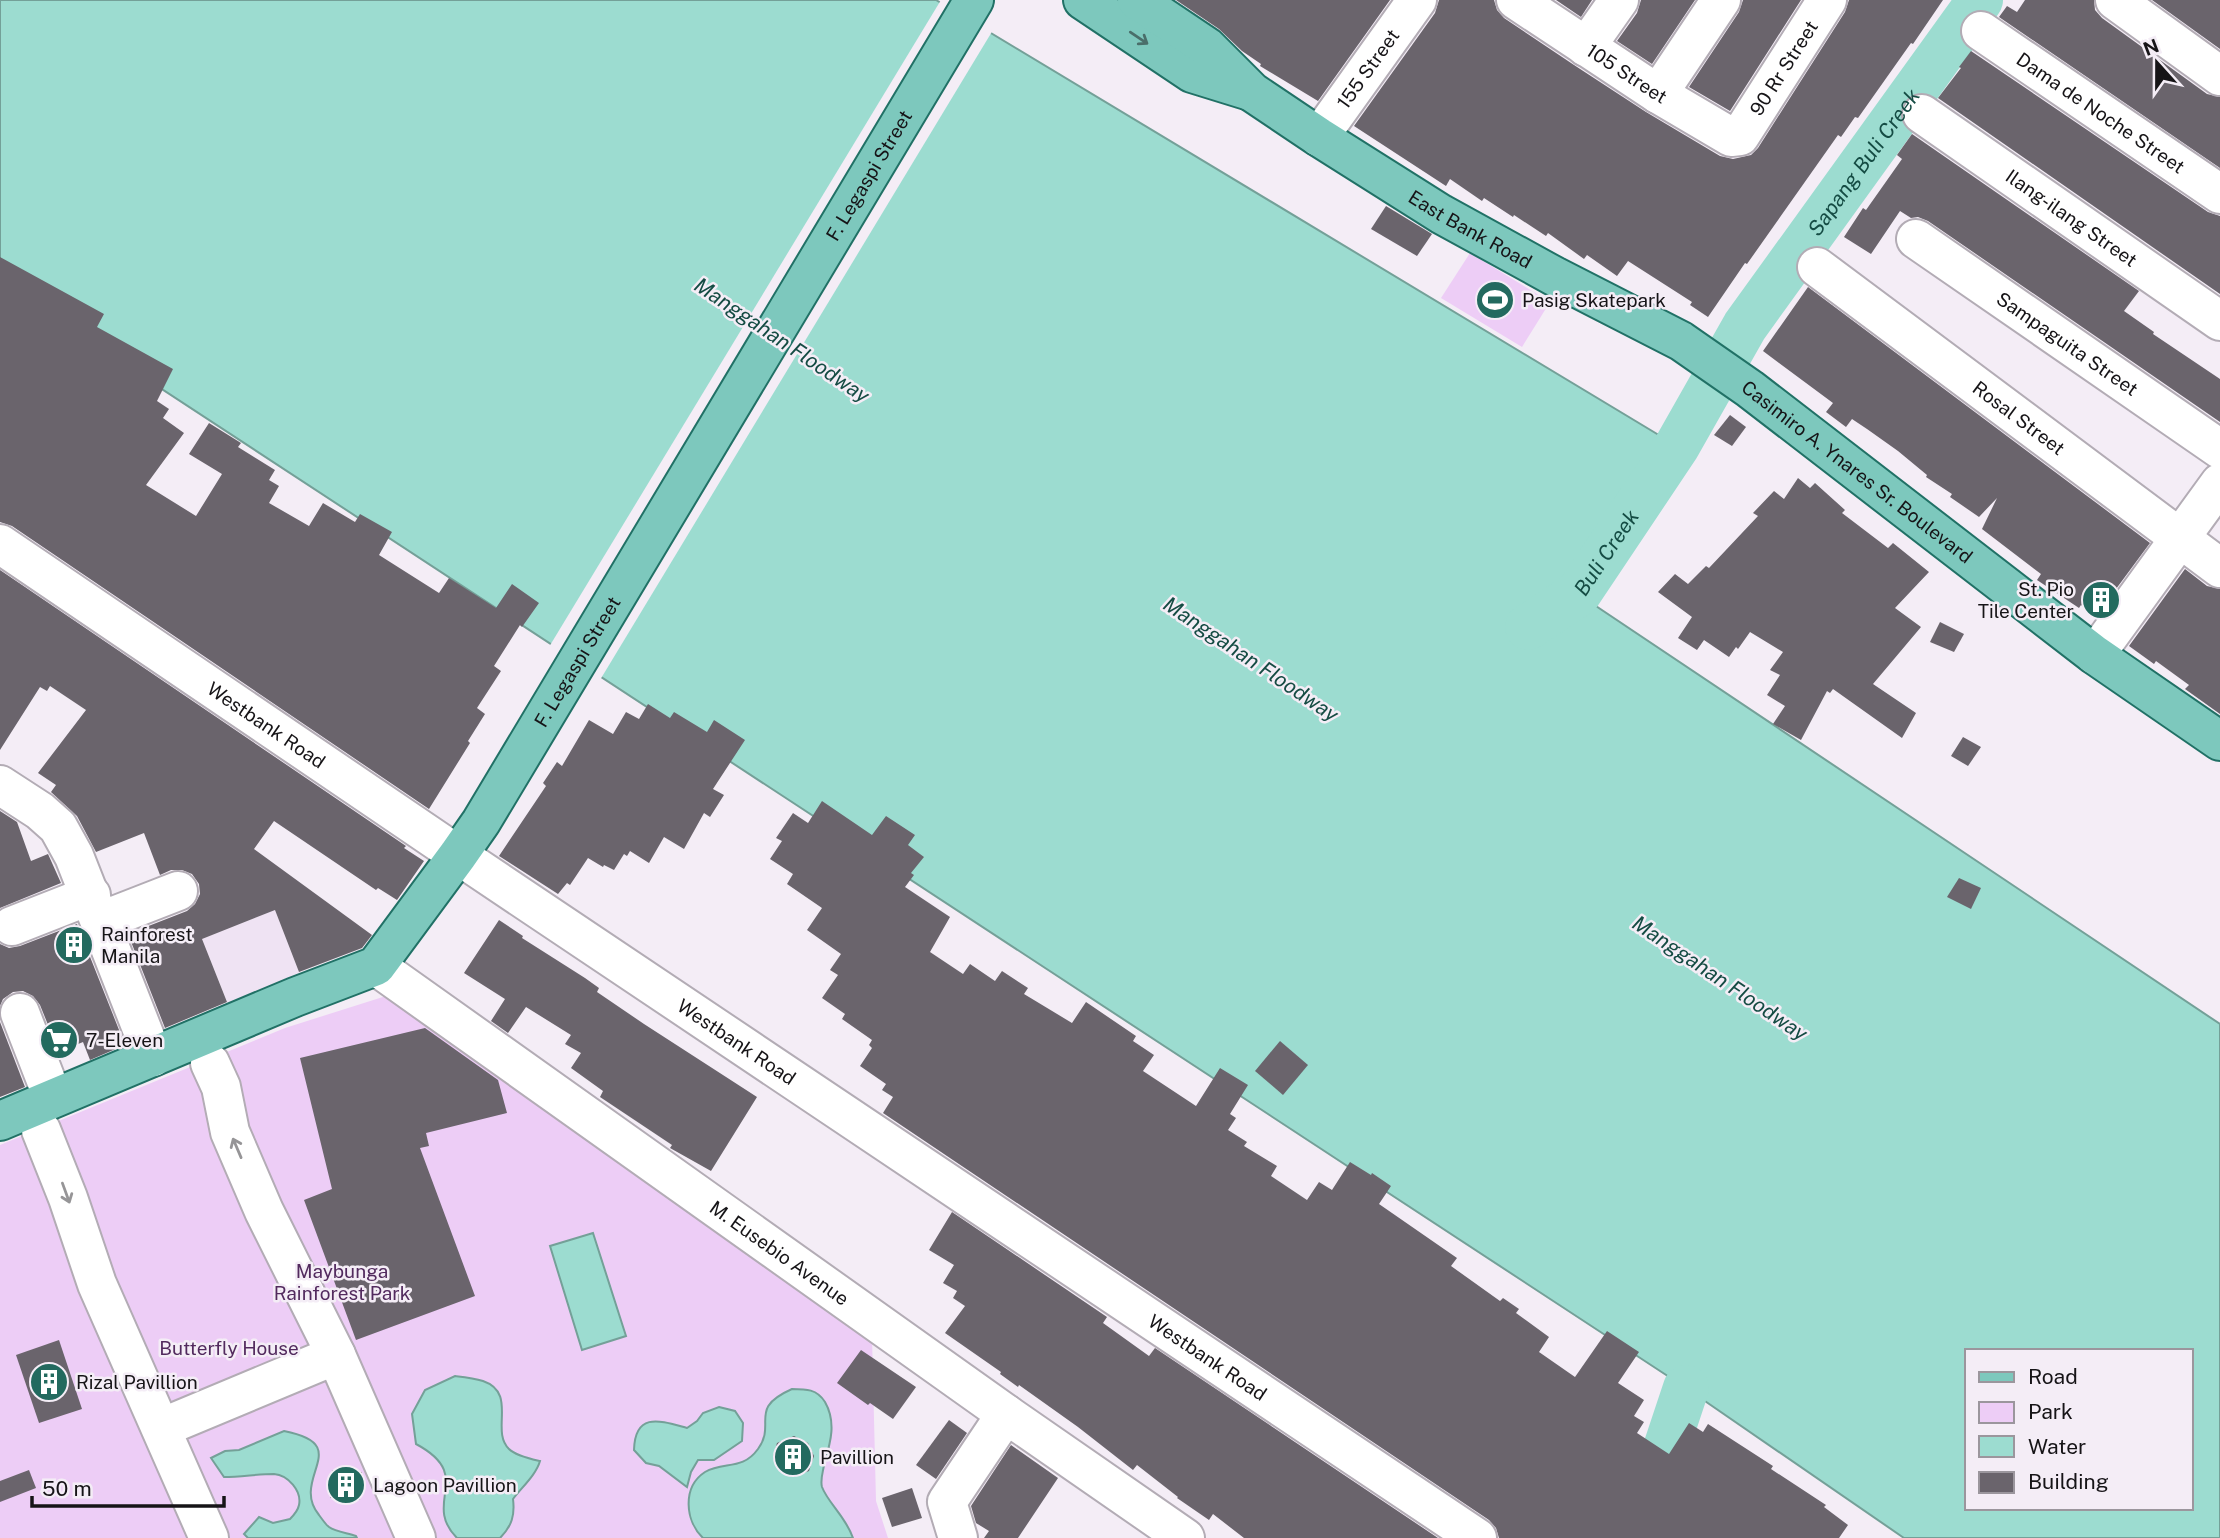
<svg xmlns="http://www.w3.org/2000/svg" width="2220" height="1538" viewBox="0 0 2220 1538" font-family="'Public Sans',sans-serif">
<rect width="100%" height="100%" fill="#f4edf6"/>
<polygon fill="#efe3f3" points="275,910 300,975 228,1004 202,939"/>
<g fill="#edcdf6">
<polygon points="1470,253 1550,302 1522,347 1441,298"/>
<polygon points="386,996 872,1337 876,1501 888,1538 0,1538 0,1145 285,1028"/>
</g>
<g fill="#9cdcd0" stroke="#74a098" stroke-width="2" fill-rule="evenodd">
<path d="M0,0H936L1677,446L1578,594L2220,1024V1538H1904L1686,1388L0,283ZM1966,1351H2190V1508H1966Z"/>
<polygon points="593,1233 626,1336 582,1350 550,1246"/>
<path d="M455,1376C464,1377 474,1378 483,1381C518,1393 490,1431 509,1449C516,1456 531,1459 540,1461C536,1475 522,1487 513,1499C515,1515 512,1526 500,1538H457C421,1502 476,1476 416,1444L412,1414L425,1390Z"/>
<path d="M792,1389C806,1389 817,1389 825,1402C837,1423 830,1444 824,1465C823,1472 820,1480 822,1487C828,1503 846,1517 853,1538H703C685,1521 682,1487 705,1472C724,1461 742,1471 758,1449C777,1423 747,1409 792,1389Z"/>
<path d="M719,1407L735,1411L743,1423L742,1441L714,1460H698L691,1472L687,1487L659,1466L646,1463L634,1450C635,1411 661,1421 687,1428L697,1421L703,1413Z"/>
<path d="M284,1431C356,1445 289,1478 319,1515C322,1519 326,1525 329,1527C336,1532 348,1533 356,1536L357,1538H248L244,1534L259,1517L273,1523L290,1519C294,1515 298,1510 299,1505C302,1491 288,1475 274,1474C258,1474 241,1477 224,1477L211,1458L225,1451L239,1450Z"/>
</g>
<polygon fill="#f4edf6" points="941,0 993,30 600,680 549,647"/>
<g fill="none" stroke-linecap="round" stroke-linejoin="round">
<g stroke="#9cdcd0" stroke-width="46">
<path id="s1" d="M1528,627L1578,594L1677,446L1745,326L1980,0"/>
<polyline points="1633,1538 1647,1515 1655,1520 1677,1486 1659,1469 1686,1388"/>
</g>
</g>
<g fill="#6a646c">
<polygon points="1176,0 1390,0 1318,101 1260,66 1261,64 1242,51 1219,29"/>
<polygon points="1439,0 1494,0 1497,10 1504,18 1574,65 1646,112 1720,156 1733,159 1751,155 1758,148 1845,12 1849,0 1943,0 1913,44 1911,43 1858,118 1855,117 1841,137 1838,135 1747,264 1745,263 1708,317 1690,305 1692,302 1628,261 1617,276 1587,255 1584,259 1548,233 1546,236 1514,215 1513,217 1484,198 1482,201 1450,179 1446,186 1354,126 1435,13"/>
<polygon points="1556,0 1592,0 1581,17"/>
<polygon points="1641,0 1695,0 1652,64 1617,41 1637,13"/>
<polygon points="1743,0 1801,0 1730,111 1689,87 1739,12"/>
<polygon points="2025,0 2094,0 2095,10 2102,18 2207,94 2220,97 2220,168 1999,17 2007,6 2017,12"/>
<polygon points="2152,0 2220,0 2220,49"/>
<polygon points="1971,51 2208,212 2220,216 2220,294 1938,98 1961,68 1959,67"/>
<polygon points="1912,134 2139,291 2124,311 2154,332 2153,334 2220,379 2220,422 1928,221 1918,217 1911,218 1900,211 1871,254 1844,237 1863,208 1866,210 1902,159 1897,155"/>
<polygon points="1386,206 1432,234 1417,256 1371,229"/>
<polygon points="0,257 104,314 97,327 173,369 157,401 169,409 163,418 184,433 146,485 196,516 222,474 189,454 209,423 241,443 238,447 275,470 269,480 279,486 269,503 309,526 323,503 355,522 360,514 392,532 379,555 439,593 449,578 496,608 512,584 539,603 522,627 520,625 494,666 501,671 477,708 485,714 468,741 470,743 429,809 12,526 0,522"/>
<polygon points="1808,287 2150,543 2096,616 2081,605 2079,608 2037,580 2041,574 1982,529 1997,498 1979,517 1950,497 1952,494 1926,477 1927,475 1898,451 1867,429 1852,419 1846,427 1826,412 1833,403 1763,351"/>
<polygon points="1730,415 1746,427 1732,446 1714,435"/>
<polygon points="1798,478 1810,488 1815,483 1845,510 1842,513 1888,548 1893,543 1929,572 1895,608 1921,627 1873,684 1916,713 1902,738 1833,689 1830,693 1827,691 1801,740 1773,724 1785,706 1767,695 1780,675 1770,670 1783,652 1750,632 1738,649 1736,647 1729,657 1704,640 1697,650 1678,638 1692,617 1658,592 1675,574 1688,584 1706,566 1709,568 1758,516 1753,513 1774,491 1784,499"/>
<polygon points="2185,569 2207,586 2220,589 2220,714 2185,689 2189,685 2156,661 2154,664 2129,646"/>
<polygon points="0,570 406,846 404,848 424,861 397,900 378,888 376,890 274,821 254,849 372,935 362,948 299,972 275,910 202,939 227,1002 165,1028 128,934 187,911 195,904 200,894 199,884 192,874 182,870 171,870 160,875 144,833 96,852 77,816 51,792 56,785 38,773 86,710 50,686 47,691 40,687 0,750"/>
<polygon points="1940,622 1964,634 1954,652 1930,642"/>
<polygon points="648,704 670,718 674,712 707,732 714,720 745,740 713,789 724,795 710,817 704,813 684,849 664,837 649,863 630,851 627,856 624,854 614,870 604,865 603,867 588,858 570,885 567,883 558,894 499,856 546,786 543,783 557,762 562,766 589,720 613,734 626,712 639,719"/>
<polygon points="1963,737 1981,747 1968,766 1951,756"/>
<polygon points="822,801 872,835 886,816 915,835 908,845 924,857 911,873 914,875 905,887 950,917 930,952 963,974 970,964 995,981 1002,971 1028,988 1024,994 1072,1023 1086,1002 1136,1036 1133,1041 1154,1055 1143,1071 1196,1106 1220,1068 1248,1085 1230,1114 1236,1118 1228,1130 1247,1142 1244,1146 1277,1166 1271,1176 1307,1200 1319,1182 1332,1190 1350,1162 1371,1175 1372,1173 1391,1186 1379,1204 1457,1258 1451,1266 1500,1301 1503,1298 1519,1309 1516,1313 1549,1337 1539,1352 1575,1377 1607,1331 1639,1352 1618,1383 1644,1400 1634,1416 1644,1422 1637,1433 1669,1454 1689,1423 1703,1432 1708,1424 1773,1466 1771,1469 1826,1505 1824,1507 1848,1525 1839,1538 1499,1538 1496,1528 1489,1520 883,1113 893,1097 882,1090 886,1084 860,1066 872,1048 869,1045 872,1040 842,1019 845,1014 822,998 838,975 830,970 841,954 807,930 822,908 787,884 793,874 770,859 782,841 776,838 793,813 808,823"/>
<polygon points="0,811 17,822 31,861 48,854 61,883 0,908"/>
<polygon points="1959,878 1981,888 1971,909 1947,897"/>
<polygon points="499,920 523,936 522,938 585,978 599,988 597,992 644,1024 757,1097 711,1171 670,1148 672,1145 600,1097 603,1091 571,1068 581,1053 565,1044 571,1035 526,1007 508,1033 491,1021 505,999 464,973"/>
<polygon points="77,924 125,1045 90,1060 83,1042 59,1052 40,1005 33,996 23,991 13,992 3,999 0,1006 0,944 9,948 20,946"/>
<polygon points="0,1022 25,1087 0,1097"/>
<polygon points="425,1028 498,1080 507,1113 426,1133 429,1146 420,1148 475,1296 356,1340 304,1200 332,1189 300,1058"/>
<polygon points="1280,1041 1308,1065 1283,1095 1255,1071"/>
<polygon points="952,1212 1107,1317 1103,1323 1149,1356 1155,1348 1438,1538 1244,1538 1213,1514 1209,1520 1177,1498 1178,1497 1137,1465 1133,1470 1078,1427 1019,1385 1018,1387 1000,1374 1001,1372 945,1333 965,1306 953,1298 957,1291 943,1283 954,1265 929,1250"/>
<polygon points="59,1340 82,1409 39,1423 16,1355"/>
<polygon points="861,1350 916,1387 893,1419 870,1403 868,1405 837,1383"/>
<polygon points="949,1420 967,1433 936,1479 916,1465"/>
<polygon points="794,1436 808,1443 814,1456 809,1471 793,1477 779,1470 773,1457 777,1443"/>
<polygon points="1011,1445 1058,1478 1018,1538 984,1538 989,1531 976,1523 971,1506"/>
<polygon points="29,1470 36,1488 0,1502 0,1481"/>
<polygon points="332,1470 362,1472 360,1500 330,1498"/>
<polygon points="912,1488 922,1518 892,1527 882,1498"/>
</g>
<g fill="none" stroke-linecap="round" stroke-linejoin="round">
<defs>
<g id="minor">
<path id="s2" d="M1516,0L1658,94L1731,137L1740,136L1827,0"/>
<polyline points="2115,0 2220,76"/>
<path id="s3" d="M1981,31L2220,194"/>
<polyline points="1586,47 1619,0"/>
<polyline points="1658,94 1721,0"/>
<path id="s4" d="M1922,114L2220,321"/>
<path id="s5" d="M1319,137L1417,0"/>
<path id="s6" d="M1916,239L2220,449"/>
<path id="s7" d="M1817,267L2220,568"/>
<path id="s8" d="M0,544L458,855L1477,1538"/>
<polyline points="2095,655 2220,483"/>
<polyline points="0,785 40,811 58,827 74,856 153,1057"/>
<polyline points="101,921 178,891"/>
<polyline points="12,926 91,895"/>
<path id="s9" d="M376,966L1006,1414L1185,1538"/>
<polyline points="20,1013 53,1098"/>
<polyline points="210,1063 221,1087 230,1132 264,1211 336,1355 416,1538"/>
<polyline points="41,1130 68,1198 97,1284 209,1538"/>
<polyline points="161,1428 336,1355"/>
<polyline points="958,1538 947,1502 1006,1414"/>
</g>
<g id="major">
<polyline points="1083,0 1192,73 1247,90"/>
<path id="s10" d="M1137,0L1207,47L1252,92L1319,137L1441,214L1554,276L1681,341L1750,389L2095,655L2220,741"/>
<path id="s11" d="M0,1121L295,997L376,966L458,855L481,822L974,0"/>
</g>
</defs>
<use href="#minor" stroke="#b3acb5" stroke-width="42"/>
<use href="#major" stroke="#217166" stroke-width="42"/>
<use href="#minor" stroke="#fff" stroke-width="38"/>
<use href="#major" stroke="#7dc8bd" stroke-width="38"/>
</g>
<defs><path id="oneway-shaft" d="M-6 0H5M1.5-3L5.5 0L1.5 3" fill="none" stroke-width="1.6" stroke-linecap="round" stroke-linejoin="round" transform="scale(1.75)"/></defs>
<use stroke="#4a6e6a" href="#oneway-shaft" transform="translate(1139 38) rotate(34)"/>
<g stroke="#969597">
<use href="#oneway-shaft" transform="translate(237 1148) rotate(-113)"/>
<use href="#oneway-shaft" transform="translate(66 1193) rotate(70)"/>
</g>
<defs>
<symbol id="stadium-disc" viewBox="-11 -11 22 22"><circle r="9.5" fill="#236a5f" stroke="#f4edf6"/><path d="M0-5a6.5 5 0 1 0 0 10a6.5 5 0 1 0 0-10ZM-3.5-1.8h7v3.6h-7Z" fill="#fff"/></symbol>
<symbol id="building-disc" viewBox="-11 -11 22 22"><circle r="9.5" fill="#236a5f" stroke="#f4edf6"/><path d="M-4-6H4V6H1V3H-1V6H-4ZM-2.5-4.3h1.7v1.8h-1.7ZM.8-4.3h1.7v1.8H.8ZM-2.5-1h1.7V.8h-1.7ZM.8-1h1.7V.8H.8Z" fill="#fff"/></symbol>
<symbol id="supermarket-disc" viewBox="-11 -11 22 22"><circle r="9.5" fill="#236a5f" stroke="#f4edf6"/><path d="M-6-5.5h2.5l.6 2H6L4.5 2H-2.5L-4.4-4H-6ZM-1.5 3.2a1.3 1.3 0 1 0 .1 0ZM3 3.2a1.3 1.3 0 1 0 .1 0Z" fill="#fff"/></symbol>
</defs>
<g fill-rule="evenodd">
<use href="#stadium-disc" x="1473" y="278" width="44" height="44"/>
<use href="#building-disc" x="2079" y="578" width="44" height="44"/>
<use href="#building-disc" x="52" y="923" width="44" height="44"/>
<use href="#supermarket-disc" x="37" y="1018" width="44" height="44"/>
<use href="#building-disc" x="27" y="1360" width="44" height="44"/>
<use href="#building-disc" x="771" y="1435" width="44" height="44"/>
<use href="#building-disc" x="324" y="1463" width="44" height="44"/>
</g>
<g text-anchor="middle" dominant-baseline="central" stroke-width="5" stroke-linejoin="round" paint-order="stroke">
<g font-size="19" fill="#161417" stroke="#f4edf6">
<text stroke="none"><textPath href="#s2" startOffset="345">90 Rr Street</textPath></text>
<text stroke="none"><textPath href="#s5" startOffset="84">155 Street</textPath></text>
<text stroke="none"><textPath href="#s2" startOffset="133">105 Street</textPath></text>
<text stroke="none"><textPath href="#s3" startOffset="145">Dama de Noche Street</textPath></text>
<text stroke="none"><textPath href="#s11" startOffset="1339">F. Legaspi Street</textPath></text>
<text stroke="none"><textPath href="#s4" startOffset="182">Ilang-ilang Street</textPath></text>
<text stroke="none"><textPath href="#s10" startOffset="406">East Bank Road</textPath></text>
<text stroke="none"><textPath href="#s6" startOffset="184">Sampaguita Street</textPath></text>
<text stroke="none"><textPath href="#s7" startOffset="252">Rosal Street</textPath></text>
<text stroke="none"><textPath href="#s10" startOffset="864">Casimiro A. Ynares Sr. Boulevard</textPath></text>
<text stroke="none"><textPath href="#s11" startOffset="772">F. Legaspi Street</textPath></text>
<text stroke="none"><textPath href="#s8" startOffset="322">Westbank Road</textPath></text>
<text stroke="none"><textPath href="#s8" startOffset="889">Westbank Road</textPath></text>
<text stroke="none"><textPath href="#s9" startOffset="495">M. Eusebio Avenue</textPath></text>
<text stroke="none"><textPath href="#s8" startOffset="1456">Westbank Road</textPath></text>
</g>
<g font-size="19" fill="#161417" stroke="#f4edf6" text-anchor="start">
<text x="1522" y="300">Pasig Skatepark</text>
<text x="2074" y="589" text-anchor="end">St. Pio<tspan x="2074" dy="22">Tile Center</tspan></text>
<text x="101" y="934">Rainforest<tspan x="101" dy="22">Manila</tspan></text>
<text x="86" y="1040">7-Eleven</text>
<text x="76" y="1382">Rizal Pavillion</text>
<text x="820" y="1457">Pavillion</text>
<text x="373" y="1485">Lagoon Pavillion</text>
</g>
<g font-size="19" fill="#522a5e" stroke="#f4edf6">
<text x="342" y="1271">Maybunga<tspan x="342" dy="22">Rainforest Park</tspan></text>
<text x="229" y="1348">Butterfly House</text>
</g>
<g font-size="21" font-style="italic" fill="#154c44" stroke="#f4edf6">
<text stroke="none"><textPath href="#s1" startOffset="578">Sapang Buli Creek</textPath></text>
<text transform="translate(782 340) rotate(34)">Manggahan Floodway</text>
<text stroke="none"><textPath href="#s1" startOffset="110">Buli Creek</textPath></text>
<text transform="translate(1251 659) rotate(34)">Manggahan Floodway</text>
<text transform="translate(1720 978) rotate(34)">Manggahan Floodway</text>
</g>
</g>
<rect x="1965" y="1349" width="228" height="161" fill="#f4edf6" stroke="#9b969d" stroke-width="2"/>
<rect x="1979" y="1372" width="35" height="10" fill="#7dc8bd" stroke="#9b969d" stroke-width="2"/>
<text x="2028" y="1384" font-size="21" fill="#161417">Road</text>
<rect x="1979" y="1402" width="35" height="21" fill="#edcdf6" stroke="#9b969d" stroke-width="2"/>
<text x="2028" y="1419" font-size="21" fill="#161417">Park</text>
<rect x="1979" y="1436" width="35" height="21" fill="#9cdcd0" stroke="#9b969d" stroke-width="2"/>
<text x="2028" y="1454" font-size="21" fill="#161417">Water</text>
<rect x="1979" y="1472" width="35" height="21" fill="#6a646c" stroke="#9b969d" stroke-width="2"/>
<text x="2028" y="1489" font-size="21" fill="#161417">Building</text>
<g transform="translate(2157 63) rotate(339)" stroke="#f4edf6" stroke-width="5" paint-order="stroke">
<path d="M0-5L12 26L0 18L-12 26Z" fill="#161417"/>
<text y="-10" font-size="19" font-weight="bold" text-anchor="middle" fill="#161417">N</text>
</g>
<path d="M32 1496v10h192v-10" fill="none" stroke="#161417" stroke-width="3.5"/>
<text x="42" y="1496" font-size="21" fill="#161417" stroke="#f4edf6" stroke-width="5" paint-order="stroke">50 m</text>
</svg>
